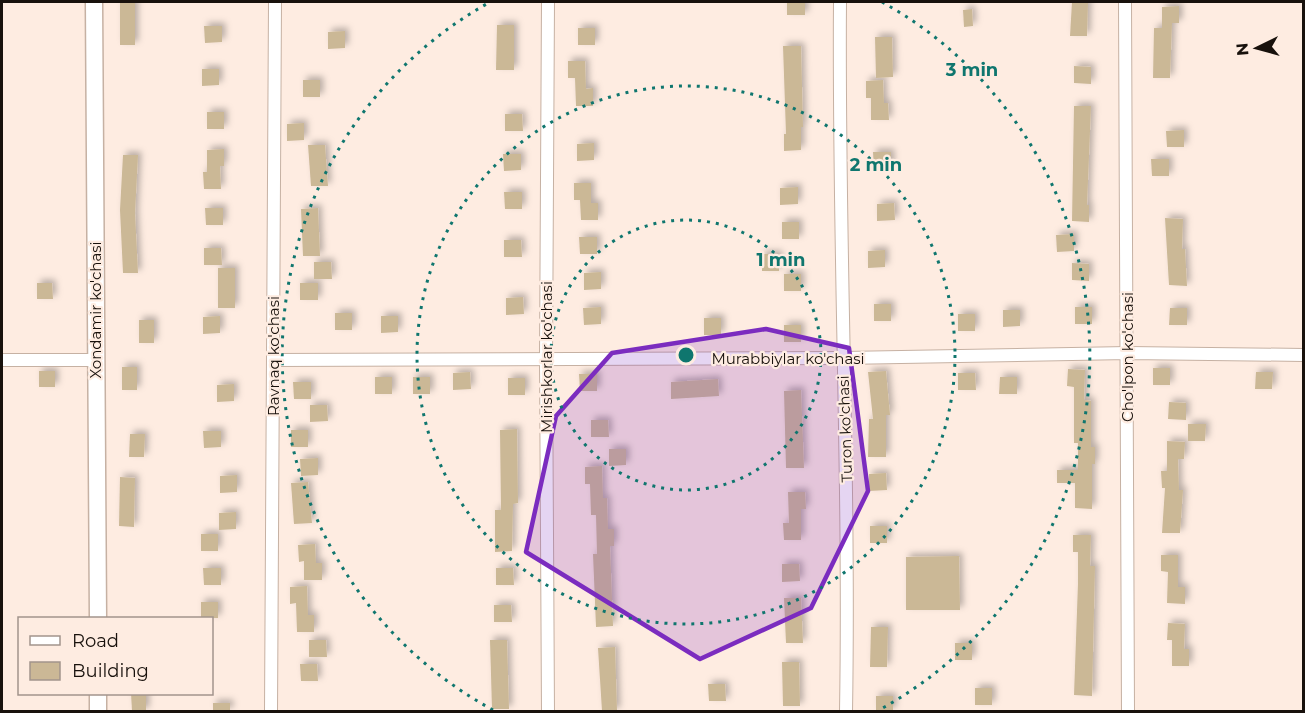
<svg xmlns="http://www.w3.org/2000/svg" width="1305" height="713" viewBox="0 0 1305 713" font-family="Montserrat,sans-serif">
<defs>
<filter id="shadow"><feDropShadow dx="3.5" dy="-3.5" stdDeviation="3" flood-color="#0004"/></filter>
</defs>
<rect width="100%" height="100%" fill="#feece1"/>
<g fill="#cbb896" filter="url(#shadow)">
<rect x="120" y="2" width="15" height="43"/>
<rect x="787" y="2" width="18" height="13"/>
<polygon points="1072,2 1088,2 1087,36 1070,36"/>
<polygon points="1179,6 1179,23 1172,23 1170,78 1153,78 1154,28 1162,28 1162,7"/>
<polygon points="972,9 973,26 964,27 963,10"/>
<polygon points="497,25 514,25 514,70 496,70"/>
<polygon points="204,26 222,26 222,42 205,43"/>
<rect x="578" y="28" width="17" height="17"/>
<polygon points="345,31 345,48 328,49 328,32"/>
<polygon points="875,37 892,37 893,77 876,78"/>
<polygon points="783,46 801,46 803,127 801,127 801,150 784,151 784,134 786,134"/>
<polygon points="568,61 585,61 586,89 593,88 593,106 576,106 575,78 568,78"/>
<polygon points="1074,66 1091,67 1091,84 1074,83"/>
<polygon points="202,69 219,69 219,85 202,86"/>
<rect x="303" y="80" width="17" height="17"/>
<polygon points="883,80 884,103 888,103 889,120 871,120 871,98 866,98 866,81"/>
<polygon points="1074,106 1091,106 1087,205 1089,205 1089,222 1072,221"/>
<rect x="207" y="112" width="17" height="17"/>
<polygon points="505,114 522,114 523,131 505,131"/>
<polygon points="304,123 304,140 287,141 287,124"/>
<polygon points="1184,130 1184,147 1167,147 1166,131"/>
<polygon points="594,143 594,160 577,161 577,144"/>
<polygon points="308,145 325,145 328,186 311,186"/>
<polygon points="224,149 224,166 220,166 221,189 204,189 203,172 207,172 207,150"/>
<polygon points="873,152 891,152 891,169 874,169"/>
<polygon points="503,154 521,154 521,170 504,171"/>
<polygon points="123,155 138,155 135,213 138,273 123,273 120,210"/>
<polygon points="1151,159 1169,159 1169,176 1152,176"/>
<polygon points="574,183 591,183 591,203 598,203 598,220 581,220 580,200 574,200"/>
<polygon points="798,187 798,204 780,205 780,188"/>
<polygon points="504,192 522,192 522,209 505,209"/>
<polygon points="894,203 895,220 877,221 877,204"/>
<polygon points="205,208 223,208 223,225 206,225"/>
<polygon points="318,208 320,256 303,256 301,209"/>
<polygon points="1165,218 1183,219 1182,249 1185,249 1187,286 1169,285"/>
<rect x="782" y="222" width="17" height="17"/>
<polygon points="1074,234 1074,251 1057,252 1056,235"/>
<polygon points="579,237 597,237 597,254 580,254"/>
<polygon points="504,240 521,240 522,257 504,257"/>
<polygon points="204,248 221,248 222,265 204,265"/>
<polygon points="885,250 885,267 868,268 868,251"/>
<rect x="762" y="254" width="17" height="17"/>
<polygon points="314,262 331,262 332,279 314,279"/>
<polygon points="1072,263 1089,264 1089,281 1072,280"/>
<rect x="218" y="268" width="17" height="40"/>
<polygon points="601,272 601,289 584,290 584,273"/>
<rect x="784" y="274" width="17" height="17"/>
<polygon points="37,283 52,283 53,299 37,299"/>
<rect x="300" y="283" width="18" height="17"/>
<polygon points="523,297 524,314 506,315 506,298"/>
<rect x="874" y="304" width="17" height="17"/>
<polygon points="601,307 601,324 584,325 583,308"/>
<rect x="1075" y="307" width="17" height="17"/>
<polygon points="1170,308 1187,308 1187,325 1169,325"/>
<polygon points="1003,310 1020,310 1020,326 1003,327"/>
<rect x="335" y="313" width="17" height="17"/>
<rect x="958" y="314" width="17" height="17"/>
<polygon points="220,316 220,333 203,334 203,317"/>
<polygon points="381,316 398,316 398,332 381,333"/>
<rect x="704" y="318" width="17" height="17"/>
<rect x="139" y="320" width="15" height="23"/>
<rect x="784" y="325" width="17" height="17"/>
<rect x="122" y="367" width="15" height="23"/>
<rect x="1153" y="368" width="17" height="17"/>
<polygon points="1068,369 1085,370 1084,400 1091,401 1091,447 1095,447 1095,464 1092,464 1092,509 1075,508 1075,483 1057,483 1057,470 1078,470 1078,443 1074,443 1074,387 1067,386"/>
<rect x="39" y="371" width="16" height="16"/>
<polygon points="886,371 890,415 886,415 886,457 868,457 869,419 873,419 868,372"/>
<polygon points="470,372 471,389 453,390 453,373"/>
<polygon points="1256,372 1273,372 1272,389 1255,389"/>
<polygon points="958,373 975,373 976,390 958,390"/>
<polygon points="579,374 597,374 597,391 580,391"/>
<rect x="375" y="377" width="17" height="17"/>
<rect x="413" y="377" width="17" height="17"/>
<polygon points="1000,377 1017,377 1017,394 999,394"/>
<rect x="508" y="378" width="17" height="17"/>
<polygon points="718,379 719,396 671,399 671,382"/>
<polygon points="293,382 311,382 311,399 294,399"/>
<polygon points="234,384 234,401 217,402 217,385"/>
<polygon points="801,390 804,468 786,468 784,391"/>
<polygon points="1169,402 1186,403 1186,420 1168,419"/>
<polygon points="310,405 327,405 328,421 310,422"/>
<polygon points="591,420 608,420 609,437 591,437"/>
<polygon points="1188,424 1206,424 1205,441 1188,441"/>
<polygon points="517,429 518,503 513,504 512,551 495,552 495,510 501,510 500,430"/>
<rect x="291" y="430" width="17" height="17"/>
<polygon points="203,431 221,431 221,447 204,448"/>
<polygon points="130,434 145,434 144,457 129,457"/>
<polygon points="1167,441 1185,442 1184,459 1178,459 1179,490 1183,490 1180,533 1162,533 1165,488 1162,488 1161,471 1167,471"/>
<polygon points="609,449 626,449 626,465 609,466"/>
<polygon points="318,458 318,475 301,476 300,459"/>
<polygon points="602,466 603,498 607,498 608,529 614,529 614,546 610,546 613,626 596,627 593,554 597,554 596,515 591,515 590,484 585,484 585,467"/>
<polygon points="886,473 887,490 869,491 869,474"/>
<polygon points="237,475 237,492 220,493 220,476"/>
<polygon points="120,477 135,478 134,527 119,526"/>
<polygon points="308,482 312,523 294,524 291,483"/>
<polygon points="788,492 805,492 806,509 801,509 801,540 784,540 783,523 789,523"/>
<polygon points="236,512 236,529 219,530 219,513"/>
<rect x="870" y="526" width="17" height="17"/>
<rect x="201" y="534" width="17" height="17"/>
<polygon points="1073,535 1091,535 1090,566 1095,566 1092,696 1074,695 1078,583 1078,552 1073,552"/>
<polygon points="315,544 316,563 322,563 322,580 304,580 304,561 299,562 298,545"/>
<polygon points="1161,555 1178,555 1178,587 1185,587 1185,604 1167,603 1168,572 1161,571"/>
<polygon points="959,556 960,610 906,610 906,557"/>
<polygon points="782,564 799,564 800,581 782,582"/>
<polygon points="203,568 221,568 221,585 204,585"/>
<polygon points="496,568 513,568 514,585 496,585"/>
<polygon points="307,586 308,615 314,615 314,632 297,632 296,603 290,604 290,587"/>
<polygon points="784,598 801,598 803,643 786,643"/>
<rect x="201" y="602" width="17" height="16"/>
<polygon points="494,605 511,605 512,622 494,622"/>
<polygon points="1168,623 1185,624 1184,649 1189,649 1189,666 1172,666 1172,640 1167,640"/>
<polygon points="871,627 888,627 887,667 870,667"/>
<polygon points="309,640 326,640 327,657 309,657"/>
<polygon points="490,640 507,640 509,709 492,709"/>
<rect x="955" y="643" width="17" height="17"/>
<polygon points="615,647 617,711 602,711 598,648"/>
<polygon points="782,662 799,662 800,706 783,706"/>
<polygon points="300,664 317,664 318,681 301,681"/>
<polygon points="708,684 725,684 726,701 709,701"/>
<rect x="975" y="688" width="17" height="17"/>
<polygon points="131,693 146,693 146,711 132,711"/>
<rect x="876" y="696" width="17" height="15"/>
<rect x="213" y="703" width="17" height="8"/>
</g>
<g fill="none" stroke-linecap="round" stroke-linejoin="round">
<defs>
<g id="street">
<polyline points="548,2 546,359 548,712"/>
<path d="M840,2C838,238 850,475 846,712"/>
<polyline points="1125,2 1128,712"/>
<polyline points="2,360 95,360"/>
<polyline points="273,360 843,358 1128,353 1304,355"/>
<polyline points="271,712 275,2"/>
</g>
<g id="secondary">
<polyline points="94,2 98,618"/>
<polyline points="98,694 98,712"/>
</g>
</defs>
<use href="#street" stroke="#c6b1a3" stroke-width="14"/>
<use href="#secondary" stroke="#c6b1a3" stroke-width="19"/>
<use href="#street" stroke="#fff" stroke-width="12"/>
<use href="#secondary" stroke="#fff" stroke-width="16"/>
</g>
<path fill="#7b2cbf" fill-opacity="0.2" stroke="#7b2cbf" stroke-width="4.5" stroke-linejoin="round" d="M766,329L849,348L868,491L811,608L700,659L526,552L556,416L612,353Z"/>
<g fill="none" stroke="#0f766e" stroke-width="3" stroke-dasharray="3 6">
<circle cx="686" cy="355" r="135"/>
<circle cx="686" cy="355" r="269"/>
<path d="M493 710A404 404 0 0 1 490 2M882 2A404 404 0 0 1 879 710"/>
</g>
<g text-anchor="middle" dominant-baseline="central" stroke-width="4.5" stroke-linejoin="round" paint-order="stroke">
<g font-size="15" fill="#18110c" stroke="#feece1">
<text transform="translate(95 310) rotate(-90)">Xondamir ko'chasi</text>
<text transform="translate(273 356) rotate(-90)">Ravnaq ko'chasi</text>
<text transform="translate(546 357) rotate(-90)">Mirishkorlar ko'chasi</text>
<text transform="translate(1127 357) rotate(-90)">Cho'lpon ko'chasi</text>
<text x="788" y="358">Murabbiylar ko'chasi</text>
<text transform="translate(845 429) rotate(-92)">Turon ko'chasi</text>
</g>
</g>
<circle cx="686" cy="355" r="9" fill="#0f766e" stroke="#feece1" stroke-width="3"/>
<g font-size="18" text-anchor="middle" font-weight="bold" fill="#0f766e" stroke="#feece1" stroke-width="4.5" stroke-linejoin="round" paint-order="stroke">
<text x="972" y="76">3 min</text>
<text x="876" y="171">2 min</text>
<text x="781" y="266">1 min</text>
</g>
<rect width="1305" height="713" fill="none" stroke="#18110c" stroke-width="6"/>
<rect x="18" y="617" width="195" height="78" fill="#feece1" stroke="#a2948c" stroke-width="1.5"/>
<rect x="30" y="636" width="30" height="9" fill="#ffffff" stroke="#a2948c" stroke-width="1.5"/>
<text x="72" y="647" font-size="18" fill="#18110c">Road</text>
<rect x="30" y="662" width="30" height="18" fill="#cbb896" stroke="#a2948c" stroke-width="1.5"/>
<text x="72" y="677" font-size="18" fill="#18110c">Building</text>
<g transform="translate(1257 48) rotate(265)" stroke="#feece1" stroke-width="4.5" paint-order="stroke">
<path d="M0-4.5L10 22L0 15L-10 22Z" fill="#18110c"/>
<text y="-9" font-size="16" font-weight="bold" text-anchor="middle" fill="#18110c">N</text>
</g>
</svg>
